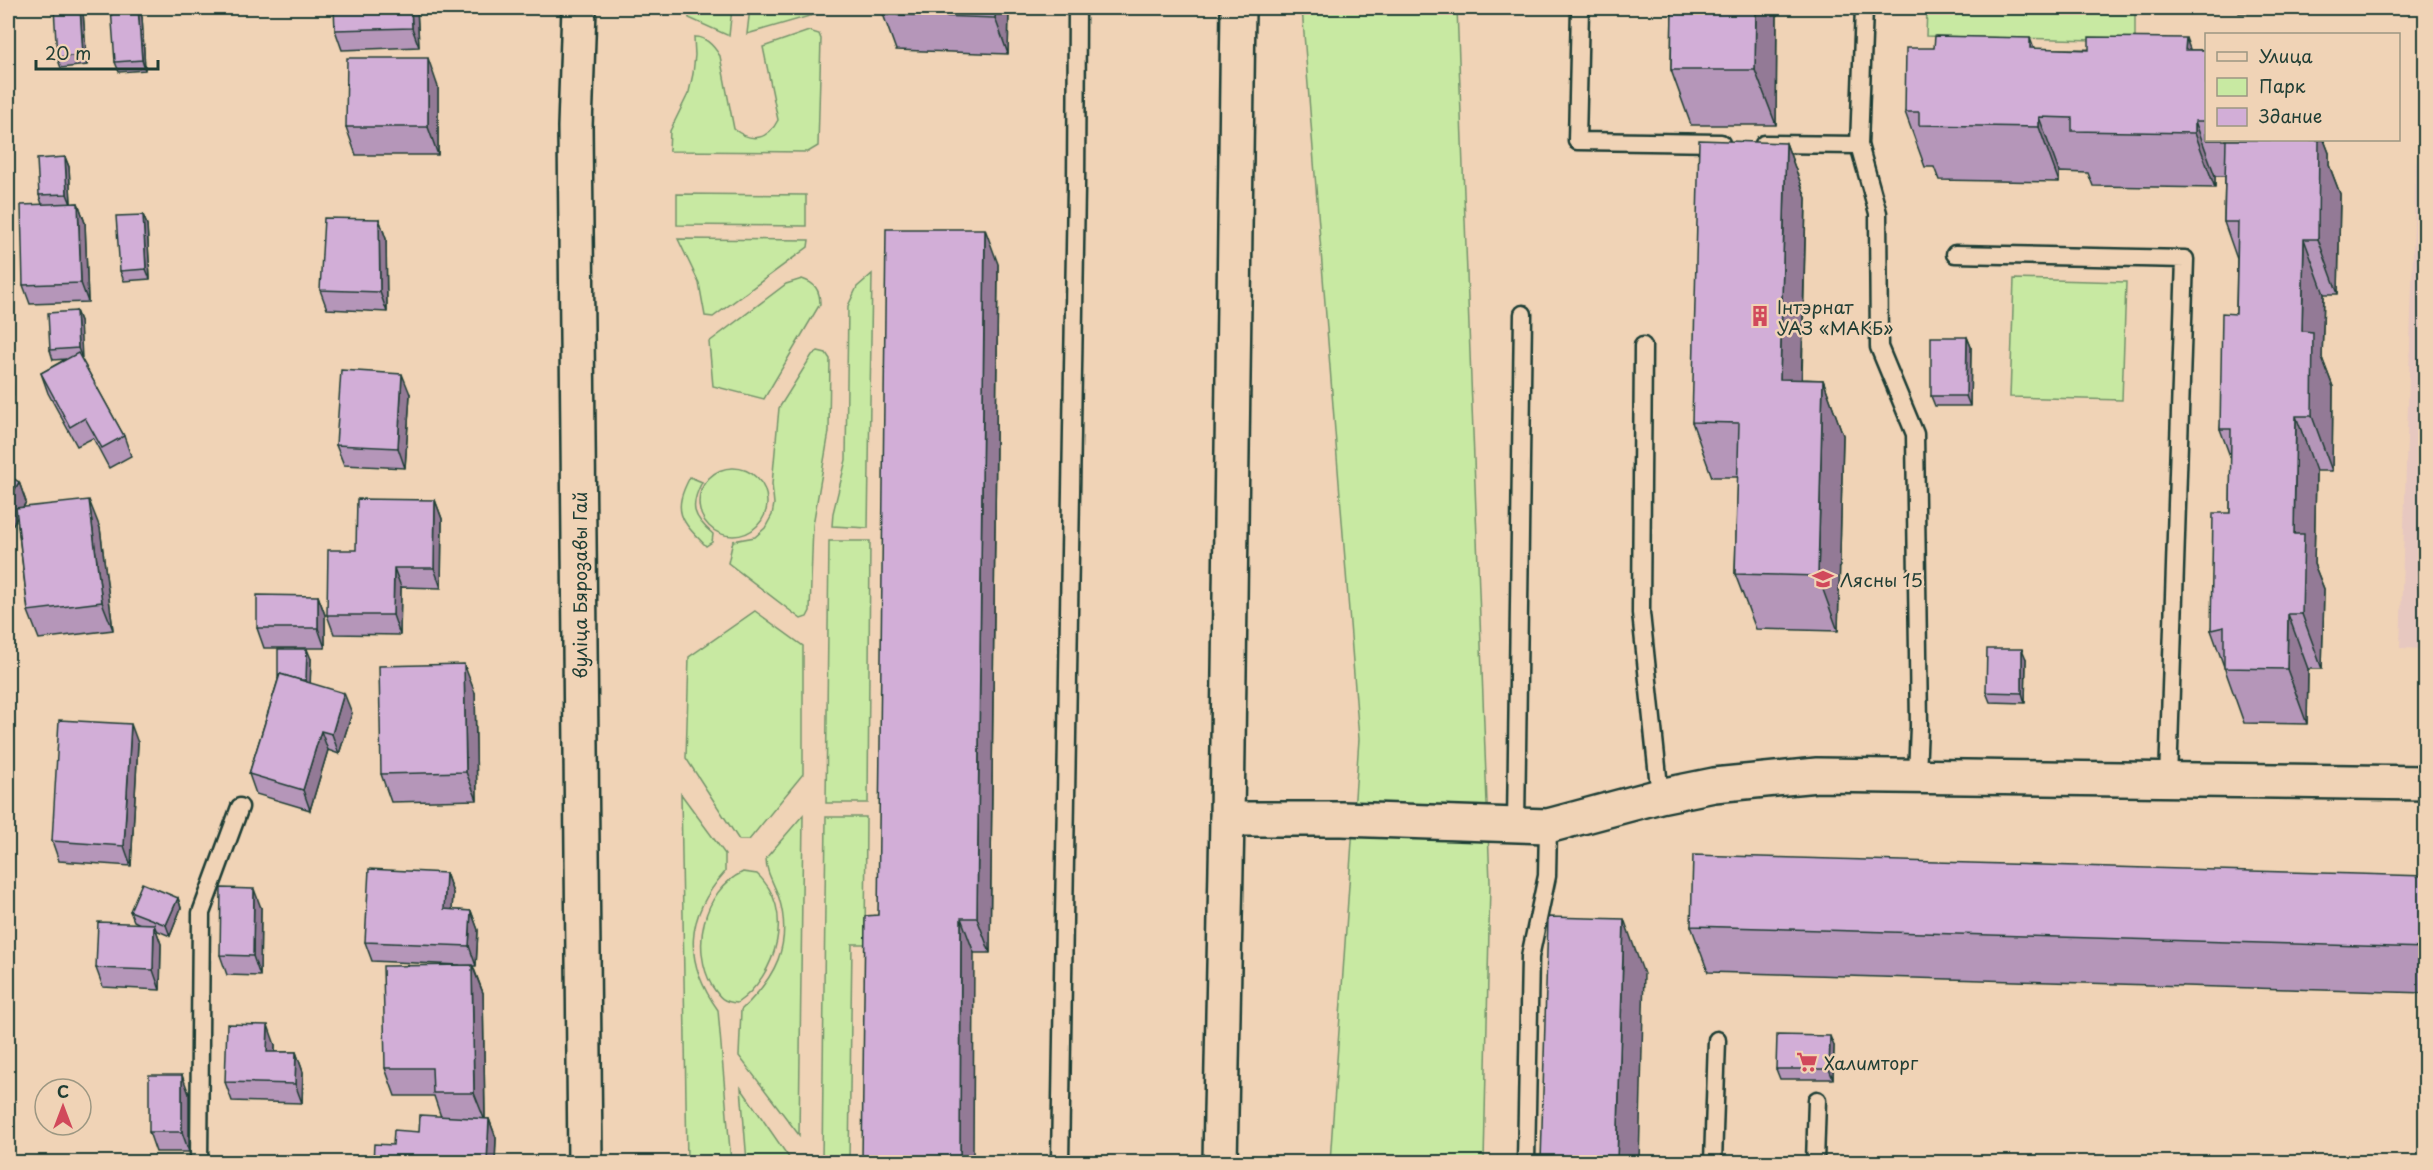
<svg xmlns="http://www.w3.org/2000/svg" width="2433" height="1170" viewBox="0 0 2433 1170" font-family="'Playpen Sans',sans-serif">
<rect width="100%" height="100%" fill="#f0d3b6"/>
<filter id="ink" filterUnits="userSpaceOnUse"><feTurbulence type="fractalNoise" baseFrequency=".0167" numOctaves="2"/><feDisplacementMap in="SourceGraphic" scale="12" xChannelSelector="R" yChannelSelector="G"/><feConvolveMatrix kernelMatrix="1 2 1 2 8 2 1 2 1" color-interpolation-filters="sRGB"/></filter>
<g filter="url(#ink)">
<polygon fill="#e7c8c0" points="2425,147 2425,649 2400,648 2416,163"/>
<g fill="#c8e9a2" stroke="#74936b" stroke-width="1.5">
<polygon points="688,8 732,8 729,36 689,18"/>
<polygon points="750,8 822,8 820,13 747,34"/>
<polygon points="1302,8 1457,8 1490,883 1484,1162 1330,1162 1359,739"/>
<polygon points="1927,8 2135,8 2135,41 1926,36"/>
<path d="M809,31L819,34L821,39L818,146L808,152L669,151L670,131L689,92L693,74L695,55L694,37C706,36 714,46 720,56L734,129C751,143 768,140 778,120L763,47Z"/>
<polygon points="677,194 806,195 806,226 677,225"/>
<polygon points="678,239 809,240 808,247 713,317 705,316 699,283"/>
<polygon points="872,274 868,528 832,526 833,513 846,460 848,306 857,287"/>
<path d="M802,279C815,283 820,290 820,304L764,399L713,386L709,342L786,284Z"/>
<polygon points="2014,279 2126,282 2122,400 2010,397"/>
<polygon points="818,351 826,353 830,359 829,432 813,525 810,611 807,617 801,619 728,563 733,541 755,537 765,528 772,515 774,504 772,484 779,408 812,355"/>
<circle cx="733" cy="502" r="34"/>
<path d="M690,477L702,482C689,507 693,517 713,534L712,542L706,546C680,520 672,511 690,477Z"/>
<polygon points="829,541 870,541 868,803 826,803"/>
<polygon points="755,611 803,646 803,774 749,840 739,840 686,758 689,657"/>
<path d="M681,794L725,854V872C685,917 683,961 718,1010L731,1162H687Z"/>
<path d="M803,815L799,1135L739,1056L741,1010C775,978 793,945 779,898C774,883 766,873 766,858Z"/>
<polygon points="826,817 866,817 865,944 852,944 849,1162 822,1162"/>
<path d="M743,872L757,874C796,909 777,976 737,1003C723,1002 720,998 712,986C691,949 702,891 743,872Z"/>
<polygon points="741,1088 792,1162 747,1162"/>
</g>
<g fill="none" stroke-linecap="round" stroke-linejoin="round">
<defs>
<g id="service">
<polyline points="1580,8 1577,141 1721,143"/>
<polyline points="1864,8 1859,145 1878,213 1879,347 1915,434 1919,726 1917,775"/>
<polyline points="1764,144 1859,145"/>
<polyline points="1955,254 2185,259 2168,780"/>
<polyline points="1643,346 1641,613 1660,796"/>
<polyline points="1516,824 1523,314"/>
<polyline points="199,1162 201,913 240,807"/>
<polyline points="1060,1162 1076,187 1077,8"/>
<polyline points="1526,1162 1530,957 1547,876 1548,826"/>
<polyline points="1713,1162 1717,1040"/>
<polyline points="1815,1162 1817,1100"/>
</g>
<g id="minor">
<polyline points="579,8 575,127 585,1162"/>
<polyline points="1227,819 1342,819 1548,826 1660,796 1714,785 1817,775 2426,783"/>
</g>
<polyline id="secondary" points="1220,1162 1227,819 1238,8"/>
</defs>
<use href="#service" stroke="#1f3d34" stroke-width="21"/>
<use href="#minor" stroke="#1f3d34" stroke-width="38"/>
<use href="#secondary" stroke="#1f3d34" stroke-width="38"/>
<use href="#service" stroke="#f0d3b6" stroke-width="16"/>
<use href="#minor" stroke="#f0d3b6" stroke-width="33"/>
<use href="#secondary" stroke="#f0d3b6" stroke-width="33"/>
</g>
<g fill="#b596b9" stroke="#1f3d34" stroke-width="1.5">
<polygon points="138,8 142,17 145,70 119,72 115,62"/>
<polygon points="417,8 419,47 342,50 335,30"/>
<polygon points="883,8 1009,8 1008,54 896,50 883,14"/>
<polygon points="1672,8 1777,8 1776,125 1691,125 1671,70"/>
<polygon points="2237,8 2273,8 2273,13 2239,13"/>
<polygon points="83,12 87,65 61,68 57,57"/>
<polygon points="2034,49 2206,50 2206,140 2324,140 2329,153 2329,165 2340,194 2338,294 2324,294 2322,358 2333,387 2332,471 2316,471 2314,564 2324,589 2322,669 2308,669 2307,724 2244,723 2211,630 2230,513 2231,459 2220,429 2236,314 2237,259 2224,222 2225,176 2215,176 2215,188 2093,186 2088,173 2059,172 2059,182 1939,180 1934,167 1925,167 1905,112"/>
<polygon points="438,87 438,155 356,155 346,127"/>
<polygon points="1786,143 1806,198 1802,379 1823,380 1843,435 1838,631 1756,629 1735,574 1738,477 1712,477 1692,422"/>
<polygon points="65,157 69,167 71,204 78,203 85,223 88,302 30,304 23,285 42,204 39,195"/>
<polygon points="143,215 147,225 150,279 124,281 120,271"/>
<polygon points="379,219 386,239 387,312 327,309 320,290"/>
<polygon points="998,264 990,953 974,953 878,915"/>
<polygon points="76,311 80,321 81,358 124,436 131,456 109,468 93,438 77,446 48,393 41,373 66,359 53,360 50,350"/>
<polygon points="1967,337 1971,347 1970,406 1935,406 1931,396"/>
<polygon points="8,363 12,373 13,395 8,395"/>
<polygon points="410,394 405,468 344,465 336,445"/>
<polygon points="19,482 26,502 23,508 100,528 113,630 39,639 28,611 17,517"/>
<polygon points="435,500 442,519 441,588 401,587 400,635 334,634 327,615 356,550"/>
<polygon points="318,596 325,615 325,648 264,648 257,628"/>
<polygon points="311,659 310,683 352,713 339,754 328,750 310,810 256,794 249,774 278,680 278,679"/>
<polygon points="2026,659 2025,703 1990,702 1986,692"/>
<polygon points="475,693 477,800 391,802 381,774"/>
<polygon points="138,743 131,866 59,861 52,841"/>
<polygon points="446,873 453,893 452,910 471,911 478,930 476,966 473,966 483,993 485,1119 489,1119 496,1138 495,1162 373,1162 393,1145 419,1132 441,1117 434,1096 395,1096 385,1068 459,965 372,961 365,942"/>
<polygon points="2426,876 2426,993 1708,972 1691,926"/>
<polygon points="178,898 181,908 170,936 156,930 161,944 160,990 103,987 96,968 140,924 134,921 130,911"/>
<polygon points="261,908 260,976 227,975 220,955"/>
<polygon points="275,1045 275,1052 296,1052 303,1072 302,1103 232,1101 225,1082"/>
<polygon points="1834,1046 1833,1079 1780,1079 1776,1069"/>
<polygon points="189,1094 189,1152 156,1152 149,1132"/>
</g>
<g fill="#937a96" stroke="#1f3d34" stroke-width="1.5">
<polygon points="80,8 82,8 83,12 87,65 83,55"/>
<polygon points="138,8 142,17 145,70 142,60"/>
<polygon points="411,8 417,8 419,47 412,28"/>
<polygon points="996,8 1009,8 1008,54 995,18"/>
<polygon points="1756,8 1777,8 1776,125 1755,70"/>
<polygon points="2030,38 2050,93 2030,48"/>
<polygon points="2186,38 2206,93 2185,50"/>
<polygon points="428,58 438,87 438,155 428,127"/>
<polygon points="2039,117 2059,172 2059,182 2039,127"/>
<polygon points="2195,121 2215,176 2215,188 2195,133"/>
<polygon points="2309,140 2324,140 2329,153 2329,165 2340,194 2338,294 2318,239"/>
<polygon points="1786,143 1806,198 1800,434 1780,379"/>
<polygon points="65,157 69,167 71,204 67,194"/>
<polygon points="78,203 85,223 88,302 81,283"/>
<polygon points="143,215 147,225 150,279 146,269"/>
<polygon points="379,219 386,239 387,312 380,292"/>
<polygon points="985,229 998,264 990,953 977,918"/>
<polygon points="2304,239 2324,294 2322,358 2333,387 2332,471 2312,416 2302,331"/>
<polygon points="76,311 80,321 82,358 78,348"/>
<polygon points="1967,337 1971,347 1970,406 1966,396"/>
<polygon points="8,363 12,373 13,395 9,385"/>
<polygon points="402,374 410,394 405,468 398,448"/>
<polygon points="1823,380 1843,435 1838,631 1818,576"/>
<polygon points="2296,416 2316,471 2314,564 2324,589 2322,669 2302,614 2294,534"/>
<polygon points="19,482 26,502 8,533 8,501"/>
<polygon points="89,500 100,528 113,630 102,602"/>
<polygon points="435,500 442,519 441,588 434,568"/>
<polygon points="394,568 401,587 400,635 393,615"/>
<polygon points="318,596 325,615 325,648 318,628"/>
<polygon points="2288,614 2308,669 2307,724 2287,669"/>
<polygon points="307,649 311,659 310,690 306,680"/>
<polygon points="2022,649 2026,659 2025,703 2022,693"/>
<polygon points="464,664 475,693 477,800 466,772"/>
<polygon points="344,693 352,713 339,754 332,734"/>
<polygon points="131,724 138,743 131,866 124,846"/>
<polygon points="321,731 328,750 310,810 303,790"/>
<polygon points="446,873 453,893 451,929 444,909"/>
<polygon points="254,889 261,908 260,976 253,956"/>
<polygon points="178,898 181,908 170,936 166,925"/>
<polygon points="471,911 478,930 476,966 469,946"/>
<polygon points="961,918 974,953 973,1162 960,1162"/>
<polygon points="1624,919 1644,974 1639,1162 1617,1162"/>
<polygon points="154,924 161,944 160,990 153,970"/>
<polygon points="472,965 483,993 485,1121 474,1093"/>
<polygon points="268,1025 275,1045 274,1071 267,1052"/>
<polygon points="1830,1036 1834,1046 1833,1079 1829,1069"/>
<polygon points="296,1052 303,1072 302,1103 295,1084"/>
<polygon points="182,1075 189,1094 189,1152 182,1132"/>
<polygon points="489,1119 496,1138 495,1162 487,1162"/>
</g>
<g fill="#d2aed7" stroke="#1f3d34" stroke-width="1.5">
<polygon points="54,8 80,8 83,55 57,57"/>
<polygon points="111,8 138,8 142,60 115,62"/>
<polygon points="334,8 411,8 412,28 335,30"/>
<polygon points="883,8 996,8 995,18 883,14"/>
<polygon points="1672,8 1756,8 1755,70 1671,70"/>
<polygon points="1935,36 2030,38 2030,48 2089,50 2089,37 2186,38 2185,50 2206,50 2206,121 2195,121 2195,133 2072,131 2072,118 2039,117 2039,127 1919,125 1919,112 1905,112 1906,48 1934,48"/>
<polygon points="347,58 428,58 428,127 346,127"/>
<polygon points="1699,140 1786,143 1780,379 1823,380 1818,576 1735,574 1739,423 1692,422"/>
<polygon points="2226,140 2319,140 2318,239 2304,239 2302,331 2313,332 2312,416 2296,416 2294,534 2304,534 2302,614 2288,614 2287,669 2224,668 2224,627 2211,630 2213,513 2230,513 2231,429 2220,429 2222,313 2236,314 2238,222 2224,222"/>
<polygon points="65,157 67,194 39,195 37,159"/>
<polygon points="78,203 81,283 23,285 21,205"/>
<polygon points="143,215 146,269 120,271 116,216"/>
<polygon points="324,218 379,219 380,292 320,290"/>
<polygon points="886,229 985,229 977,918 961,918 960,1162 862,1162 865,916 878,915"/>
<polygon points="76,311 78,348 50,350 48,313"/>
<polygon points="1931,337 1967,337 1966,396 1931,396"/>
<polygon points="78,353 124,436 102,448 85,418 70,427 41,373"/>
<polygon points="341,370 402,374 398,448 336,445"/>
<polygon points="8,475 19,482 8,501"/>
<polygon points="357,499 435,500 434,568 394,568 393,615 327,615 328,550 356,550"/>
<polygon points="89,500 102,602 28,611 16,508"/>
<polygon points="257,595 318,596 318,628 257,628"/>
<polygon points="278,649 307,649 306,680 300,680 280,674 278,679"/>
<polygon points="1987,649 2022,649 2022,693 1986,692"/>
<polygon points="464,664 466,772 381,774 379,666"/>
<polygon points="280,674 344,693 332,734 321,731 303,790 249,774"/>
<polygon points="59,720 131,724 124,846 52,841"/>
<polygon points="1693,855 2426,876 2426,948 1691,926"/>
<polygon points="369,869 446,873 444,909 471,911 469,946 365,942"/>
<polygon points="142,883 178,898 166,925 130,911"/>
<polygon points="221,888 254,889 253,956 220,955"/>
<polygon points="1548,917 1624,919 1617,1162 1541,1162"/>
<polygon points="98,922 154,924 153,970 96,968"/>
<polygon points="472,965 474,1093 433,1093 432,1068 385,1068 383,966"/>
<polygon points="227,1024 268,1025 267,1052 296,1052 295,1084 225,1082"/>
<polygon points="1777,1035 1830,1036 1829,1069 1776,1069"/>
<rect x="149" y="1075" width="33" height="57"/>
<polygon points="420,1115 489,1119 487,1162 373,1162 374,1144 393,1145 394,1130 419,1132"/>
</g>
</g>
<defs>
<symbol id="building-bare" viewBox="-9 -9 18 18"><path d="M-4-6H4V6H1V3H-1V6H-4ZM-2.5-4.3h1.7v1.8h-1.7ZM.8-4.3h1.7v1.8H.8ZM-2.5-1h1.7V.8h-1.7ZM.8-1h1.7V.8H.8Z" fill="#d1495b" stroke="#f0d3b6" stroke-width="2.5" paint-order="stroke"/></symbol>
<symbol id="school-bare" viewBox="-9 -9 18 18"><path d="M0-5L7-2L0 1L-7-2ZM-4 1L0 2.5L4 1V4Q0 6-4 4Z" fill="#d1495b" stroke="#f0d3b6" stroke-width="2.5" paint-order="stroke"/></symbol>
<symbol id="supermarket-bare" viewBox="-9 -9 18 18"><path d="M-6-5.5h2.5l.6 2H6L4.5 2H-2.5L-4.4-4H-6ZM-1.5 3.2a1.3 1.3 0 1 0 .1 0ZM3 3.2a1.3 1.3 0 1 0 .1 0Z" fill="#d1495b" stroke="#f0d3b6" stroke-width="2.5" paint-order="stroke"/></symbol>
</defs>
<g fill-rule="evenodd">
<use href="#building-bare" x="1745" y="301" width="30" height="30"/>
<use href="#school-bare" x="1808" y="564" width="30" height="30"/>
<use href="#supermarket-bare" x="1792" y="1047" width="30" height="30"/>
</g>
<g text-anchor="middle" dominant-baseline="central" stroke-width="5" stroke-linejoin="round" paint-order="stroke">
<g font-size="18" fill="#1f3d34" stroke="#f0d3b6" text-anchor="start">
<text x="1777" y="306">Інтэрнат<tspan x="1777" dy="21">УАЗ «МАКБ»</tspan></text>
<text x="1840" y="579">Лясны 15</text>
<text x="1824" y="1062">Халимторг</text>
</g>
<g font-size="18" fill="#1f3d34" stroke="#f0d3b6">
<text transform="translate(579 585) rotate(-90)">вуліца Бярозавы Гай</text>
</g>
</g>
<rect width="2433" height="1170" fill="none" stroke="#f0d3b6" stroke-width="30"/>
<rect x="15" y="15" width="2403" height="1140" fill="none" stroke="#1f3d34" stroke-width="2" filter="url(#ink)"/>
<rect x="2205" y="33" width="195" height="108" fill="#f0d3b6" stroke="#9c9782" stroke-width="1.5"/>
<rect x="2217" y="52" width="30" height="9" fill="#f0d3b6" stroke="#9c9782" stroke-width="1.5"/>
<text x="2259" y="63" font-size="18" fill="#1f3d34">Улица</text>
<rect x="2217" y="78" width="30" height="18" fill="#c8e9a2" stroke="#9c9782" stroke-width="1.5"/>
<text x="2259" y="93" font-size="18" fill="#1f3d34">Парк</text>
<rect x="2217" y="108" width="30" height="18" fill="#d2aed7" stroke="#9c9782" stroke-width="1.5"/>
<text x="2259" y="123" font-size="18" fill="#1f3d34">Здание</text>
<g transform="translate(63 1107)"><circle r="28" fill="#f0d3b6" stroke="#9c9782" stroke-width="1.5"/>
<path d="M0-4.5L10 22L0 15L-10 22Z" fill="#d1495b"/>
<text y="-9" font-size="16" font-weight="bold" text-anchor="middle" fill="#1f3d34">С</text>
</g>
<path d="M36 60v9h122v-9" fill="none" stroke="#1f3d34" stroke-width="3"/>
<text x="45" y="60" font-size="18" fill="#1f3d34" stroke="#f0d3b6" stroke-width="4.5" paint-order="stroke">20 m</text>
</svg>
